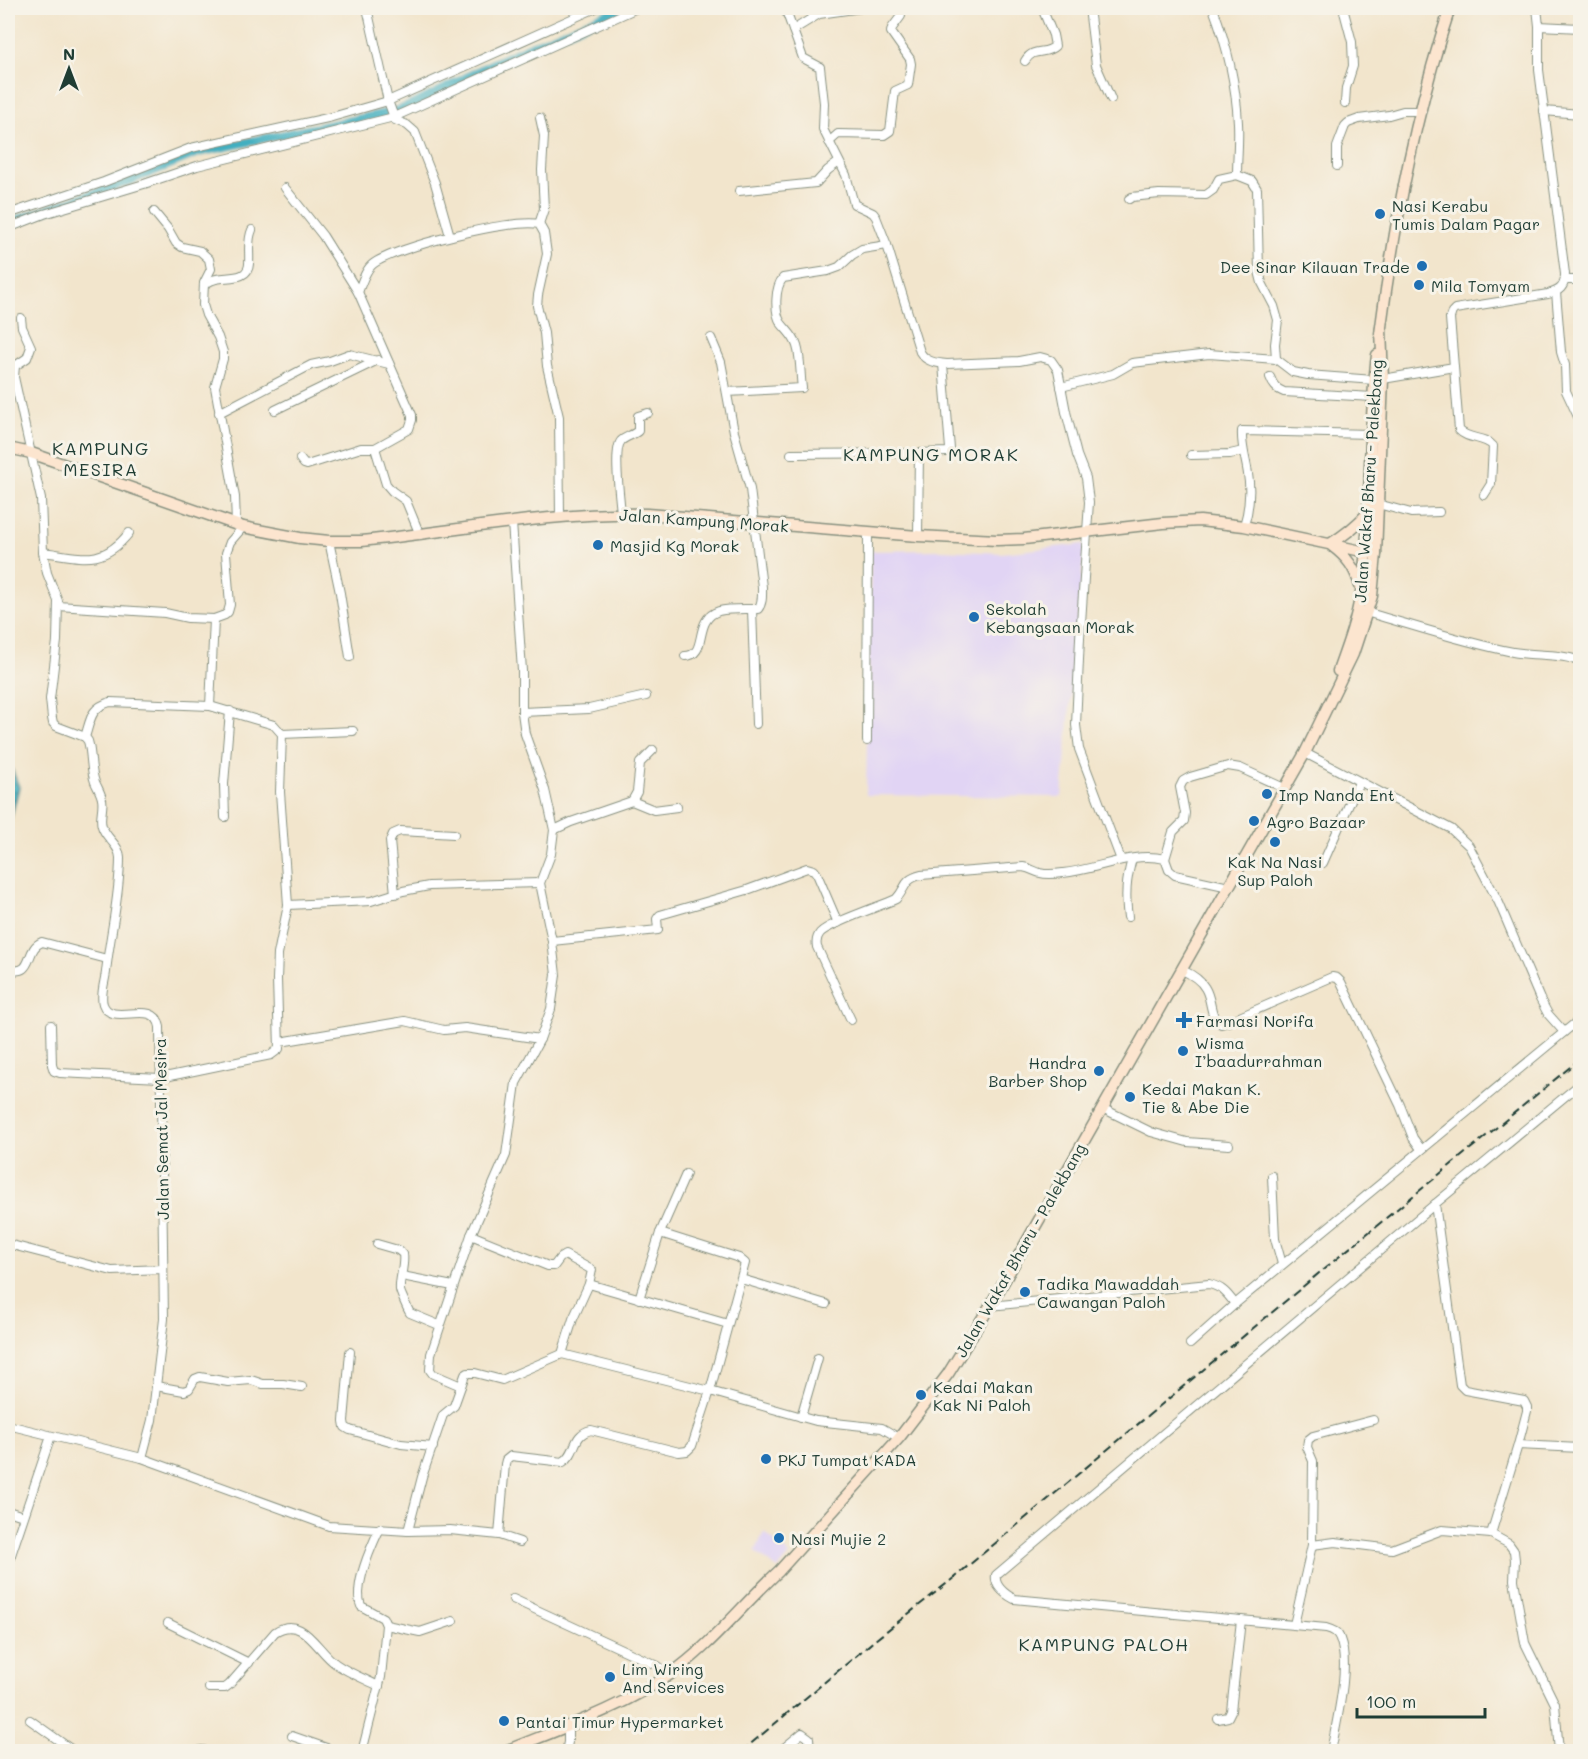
<svg xmlns="http://www.w3.org/2000/svg" width="1588" height="1759" viewBox="0 0 1588 1759" font-family="Mali,sans-serif">
<defs>
<pattern id="water-rules" width="6" height="5" patternUnits="userSpaceOnUse" patternTransform="scale(1.5)"><rect width="6" height="5" fill="#43afc0"/><path d="M0 2.5h6" fill="none" stroke="#37909d"/></pattern>
</defs>
<rect width="100%" height="100%" fill="#f7f3e8"/>
<filter id="ink" filterUnits="userSpaceOnUse"><feTurbulence type="fractalNoise" baseFrequency=".0167" numOctaves="2"/><feDisplacementMap in="SourceGraphic" scale="12" xChannelSelector="R" yChannelSelector="G"/><feConvolveMatrix kernelMatrix="1 2 1 2 8 2 1 2 1" color-interpolation-filters="sRGB"/></filter>
<filter id="wash" filterUnits="userSpaceOnUse"><feTurbulence type="fractalNoise" baseFrequency=".008" numOctaves="4" result="noise"/><feDisplacementMap in="SourceGraphic" scale="24" xChannelSelector="R" yChannelSelector="G"/><feGaussianBlur stdDeviation="1.35" result="paint"/><feColorMatrix in="noise" values="0 0 0 0 0 0 0 0 0 0 0 0 0 0 0 0 0 1.4 0 .05"/><feComposite in="paint" operator="in"/></filter>
<g filter="url(#wash)">
<rect width="100%" height="100%" fill="#f2e5cc"/>
<g fill="#e1d4f4">
<polygon points="1083,544 1084,550 1062,797 866,795 871,551 941,550 1002,553"/>
<polygon points="764,1532 790,1555 778,1569 755,1552"/>
</g>
<polygon fill="url(#water-rules)" stroke="#31767a" stroke-width="1.5" points="8,759 19,787 8,830 8,801 11,789 8,781"/>
<g fill="none" stroke-linecap="round" stroke-linejoin="round">
<path stroke="#43afc0" stroke-width="9" d="M8,223L129,181L199,152L397,111C427,100 455,83 484,68C528,46 575,29 620,8"/>
</g>
</g>
<g filter="url(#ink)">
<g fill="none" stroke-linecap="round" stroke-linejoin="round">
<defs>
<g id="street">
<polyline points="367,8 388,101 395,120 407,125 415,132 435,183 450,236"/>
<path d="M785,8L803,58L820,67L824,103L823,129L846,175L854,204L873,213L876,217L887,245L920,352C926,362 936,363 947,364L1019,361L1040,357L1051,360L1058,370L1066,412L1077,455L1086,478L1089,502L1080,638L1076,725L1079,749L1121,860"/>
<polyline points="1089,8 1096,65 1111,99"/>
<path d="M1213,8C1227,45 1236,83 1238,123C1239,140 1237,158 1237,175L1252,181L1257,189L1259,271L1262,283L1274,306L1278,320L1275,344L1276,359"/>
<polyline points="1343,8 1352,42 1353,66 1346,88 1345,103"/>
<polyline points="1539,26 1580,28"/>
<polyline points="793,30 819,14 861,8"/>
<path d="M1025,61C1034,46 1045,56 1055,46L1053,35L1042,8"/>
<polyline points="1544,111 1580,114"/>
<polyline points="829,142 838,134 884,135 890,131 895,91 908,85 911,64 910,59 891,32 892,28 901,16 899,8"/>
<polyline points="1337,166 1337,147 1345,126 1348,123 1359,119 1389,115 1403,111 1422,111"/>
<polyline points="285,188 323,236 358,292 412,415 412,420 409,429 375,448 386,484 392,491 406,501 420,535"/>
<polyline points="739,191 816,183 828,170 839,162"/>
<polyline points="1129,199 1132,197 1159,194 1206,195 1213,190 1219,179 1237,175"/>
<polyline points="154,212 168,229 176,243 182,247 200,251 209,259 211,269 204,283 203,305 206,315 218,337 223,352 223,359 215,387 235,497 236,524"/>
<polyline points="8,214 104,182 191,148 332,117 388,101 596,8"/>
<polyline points="539,224 544,209 542,170 544,136 540,118"/>
<polyline points="8,228 44,214 144,184 197,166 394,117 637,8"/>
<polyline points="1565,280 1580,280"/>
<path d="M204,285C207,283 210,281 213,280C224,275 248,282 249,264C250,252 247,241 252,230"/>
<path d="M358,292C362,283 365,270 373,264C395,247 513,218 539,224L544,233L547,254L538,295L537,306L544,333L547,366L559,417L560,517"/>
<polyline points="1556,292 1561,352 1565,365 1566,391 1580,421"/>
<path d="M21,318L22,327L31,347L27,358L15,366L14,377L41,499L43,552L47,573L58,601L57,641L50,699L52,718L53,723L56,726L85,737L88,741C92,754 90,769 95,782C97,787 101,793 102,799C104,807 99,818 102,826C105,838 120,845 120,858C120,896 110,934 106,972C105,981 100,995 103,1004C111,1028 155,997 160,1027L164,1319L152,1420L142,1458"/>
<path d="M1454,367L1459,430C1468,440 1484,436 1493,446L1491,484L1484,495"/>
<path d="M1270,377C1273,385 1276,389 1284,392L1373,397"/>
<path d="M1383,379L1454,367L1450,318L1452,312L1455,309L1548,294C1560,291 1565,287 1565,274L1539,70V26L1537,8"/>
<polyline points="1061,387 1113,374 1132,363 1209,354 1276,359 1293,372 1308,375 1374,380"/>
<path d="M727,392L802,388C800,374 801,359 797,346C794,336 787,331 781,323C774,312 775,287 783,278L828,271L839,267L852,255L862,249L887,245"/>
<polyline points="275,410 378,360"/>
<polyline points="219,413 311,365 330,361 349,354 389,364"/>
<polyline points="791,454 919,453 948,452 950,449 943,364"/>
<polyline points="1191,455 1230,454 1243,451"/>
<polyline points="300,459 304,464 307,465 361,448 375,448"/>
<polyline points="1378,504 1411,513 1439,512"/>
<path d="M621,513C620,500 613,450 621,441C625,437 633,435 638,431V416L648,413"/>
<path d="M1244,526C1249,509 1251,492 1248,474C1246,459 1241,446 1242,431L1371,434"/>
<polyline points="918,536 919,453"/>
<polyline points="329,541 340,593 350,657"/>
<path d="M43,552C81,557 102,567 129,533"/>
<polyline points="58,606 165,613 188,618 214,619 225,615 228,612 230,605 226,553 230,542 243,527"/>
<polyline points="752,609 756,724"/>
<path d="M1362,611C1412,625 1462,642 1513,652C1535,656 1559,653 1580,661"/>
<path d="M685,656C709,656 692,619 719,611C730,608 746,609 758,609C763,603 762,595 762,587L750,489L734,432L721,362L711,338"/>
<polyline points="210,706 214,619"/>
<polyline points="522,712 589,709 646,696"/>
<polyline points="282,734 353,731"/>
<polyline points="867,741 868,532"/>
<polyline points="1305,753 1451,829 1469,846 1499,903 1540,999 1548,1014 1564,1032"/>
<polyline points="632,801 654,810 677,807"/>
<polyline points="225,817 224,784 230,711"/>
<polyline points="554,830 571,822 632,801 637,792 640,763 653,750"/>
<polyline points="1165,859 1173,832 1184,821 1185,813 1180,787 1183,781 1190,777 1228,766 1240,768 1284,788"/>
<polyline points="1323,863 1359,782"/>
<polyline points="395,894 390,841 393,834 400,831 454,834"/>
<polyline points="288,905 371,901 403,891 429,886 540,883"/>
<path d="M1128,917C1125,896 1126,880 1132,859"/>
<polyline points="552,941 658,930 657,919 660,915 747,890 807,868 814,870 817,874 838,923"/>
<path d="M8,969C35,977 24,949 42,942L107,959"/>
<path d="M1182,970C1191,974 1200,979 1205,988C1213,1001 1208,1015 1221,1024L1228,1022L1332,977L1337,978L1341,982L1400,1105L1413,1138L1421,1149"/>
<path d="M851,1020L817,947C816,942 816,938 820,933C829,923 881,906 896,899C907,888 902,880 921,875L1023,867C1029,868 1034,871 1040,873C1047,875 1056,874 1063,873C1097,870 1131,851 1165,859L1169,870L1175,875L1229,887"/>
<path d="M51,1025L52,1065L54,1071L60,1073L160,1078L271,1055L279,1049L277,979L278,954L288,905L280,792L282,734L274,725L210,706L110,702C90,708 91,719 85,737"/>
<polyline points="280,1042 405,1021 444,1030 465,1028 540,1039"/>
<polyline points="1102,1108 1151,1132 1187,1142 1229,1145"/>
<polyline points="1272,1176 1275,1239 1282,1264"/>
<polyline points="1435,1204 1460,1385 1465,1390 1524,1401 1527,1407 1527,1411 1518,1445 1580,1448"/>
<polyline points="471,1235 548,1266 554,1266 560,1258 565,1255 592,1270 589,1284 573,1319 562,1354"/>
<polyline points="8,1244 112,1271 163,1269"/>
<path d="M377,1244L398,1250L403,1254C405,1266 399,1278 400,1290C400,1292 408,1310 410,1313L439,1325"/>
<polyline points="402,1276 453,1286"/>
<polyline points="741,1279 826,1304"/>
<polyline points="589,1284 728,1324"/>
<polyline points="639,1299 660,1233 686,1174"/>
<path d="M990,1306L1209,1284C1222,1287 1227,1293 1235,1304L1580,1019"/>
<polyline points="1190,1344 1235,1304"/>
<polyline points="350,1352 344,1421 345,1427 350,1430 401,1444 433,1447"/>
<polyline points="156,1386 184,1391 189,1389 195,1379 200,1377 228,1382 251,1380 263,1384 283,1384 302,1387"/>
<polyline points="461,1386 433,1374 430,1370 431,1354 471,1235 506,1155 516,1083 540,1039 551,1009 556,975 552,941 540,883 551,854 554,830 545,790 525,734 522,712 522,671 512,522"/>
<polyline points="801,1417 818,1358"/>
<polyline points="8,1425 142,1458 329,1526 408,1531 450,1530 499,1535 520,1542"/>
<polyline points="8,1511 23,1516"/>
<polyline points="408,1531 422,1477 443,1415 454,1406 465,1375 468,1373 475,1373 502,1380 562,1354 710,1391 816,1421 882,1428 899,1438"/>
<polyline points="1491,1534 1509,1544 1514,1551 1515,1560 1514,1580 1525,1643 1555,1704 1559,1752"/>
<path d="M499,1535L505,1464L506,1460L511,1456L563,1462C578,1453 571,1435 591,1430L679,1452L687,1451L692,1446L710,1391L745,1263L739,1258L660,1233"/>
<polyline points="1312,1545 1335,1542 1392,1549 1442,1530 1491,1534 1518,1445"/>
<polyline points="8,1564 51,1436"/>
<polyline points="513,1599 658,1666 669,1674"/>
<polyline points="168,1623 249,1663"/>
<polyline points="386,1625 420,1632 453,1621"/>
<polyline points="1294,1625 1312,1545 1313,1461 1307,1447 1308,1440 1313,1436 1373,1420"/>
<path d="M209,1688H225L229,1685L275,1632C303,1614 316,1650 336,1664C349,1673 365,1679 379,1686"/>
<polyline points="1218,1719 1228,1717 1231,1711 1241,1620"/>
<polyline points="30,1720 75,1752"/>
<polyline points="292,1736 338,1752"/>
<polyline points="526,1742 538,1752"/>
<polyline points="197,1752 201,1750 212,1752"/>
<path d="M362,1752L381,1677L386,1625L383,1618L361,1606C353,1586 371,1547 380,1528"/>
<polyline points="566,1752 568,1742 568,1725"/>
<polyline points="779,1752 802,1733 809,1738 810,1752"/>
<path d="M1331,1752C1336,1723 1351,1666 1340,1639C1338,1632 1333,1630 1326,1628L1014,1599C1005,1594 994,1586 996,1575L1435,1204L1580,1084"/>
</g>
<g id="secondary">
<path d="M1380,334C1394,224 1415,113 1450,8"/>
<path d="M8,448L31,453L243,527L300,538L329,541H362C457,531 551,512 647,514L918,536L997,540L1024,539L1163,523L1200,521L1244,526L1376,554"/>
<path d="M1330,544C1345,535 1356,526 1368,513"/>
<path d="M1332,546C1347,557 1355,568 1360,586"/>
<path d="M1338,671C1347,646 1357,619 1361,592C1373,514 1367,434 1377,355"/>
<path d="M503,1752C559,1729 619,1709 669,1675C711,1646 742,1605 779,1571L899,1438L948,1374L990,1306L1305,753L1353,654L1372,596L1376,554L1383,379L1381,329"/>
</g>
</defs>
<use href="#street" stroke="#889180" stroke-width="10"/>
<use href="#secondary" stroke="#889180" stroke-width="13"/>
<use href="#street" stroke="#fff" stroke-width="8"/>
<use href="#secondary" stroke="#fce5cf" stroke-width="10"/>
<polyline stroke="#1f3d34" stroke-width="2" stroke-dasharray="9 4.5" stroke-linecap="butt" points="741,1752 875,1640 950,1581 1324,1269 1580,1059"/>
</g>
</g>
<g fill="#1f6fb2" stroke="#f7f3e8" stroke-width="2">
<circle cx="1380" cy="214" r="6"/>
<circle cx="1422" cy="266" r="6"/>
<circle cx="1419" cy="285" r="6"/>
<circle cx="598" cy="545" r="6"/>
<circle cx="974" cy="617" r="6"/>
<circle cx="1267" cy="794" r="6"/>
<circle cx="1254" cy="821" r="6"/>
<circle cx="1275" cy="842" r="6"/>
<path d="M1181 1011h6v6h6v6h-6v6h-6v-6h-6v-6h6z"/>
<circle cx="1183" cy="1051" r="6"/>
<circle cx="1099" cy="1071" r="6"/>
<circle cx="1130" cy="1097" r="6"/>
<circle cx="1025" cy="1292" r="6"/>
<circle cx="921" cy="1395" r="6"/>
<circle cx="766" cy="1459" r="6"/>
<circle cx="779" cy="1538" r="6"/>
<circle cx="610" cy="1677" r="6"/>
<circle cx="504" cy="1721" r="6"/>
</g>
<g text-anchor="middle" dominant-baseline="central" stroke-width="6" stroke-linejoin="round" paint-order="stroke">
<g font-size="16" fill="#1f3d34" stroke="#f7f3e8" text-anchor="start">
<text x="1392" y="205">Nasi Kerabu<tspan x="1392" dy="18">Tumis Dalam Pagar</tspan></text>
<text x="1410" y="266" text-anchor="end">Dee Sinar Kilauan Trade</text>
<text x="1431" y="285">Mila Tomyam</text>
<text x="610" y="545">Masjid Kg Morak</text>
<text x="986" y="608">Sekolah<tspan x="986" dy="18">Kebangsaan Morak</tspan></text>
<text x="1279" y="794">Imp Nanda Ent</text>
<text x="1266" y="821">Agro Bazaar</text>
<text x="1275" y="861" text-anchor="middle">Kak Na Nasi<tspan x="1275" dy="18">Sup Paloh</tspan></text>
<text x="1196" y="1020">Farmasi Norifa</text>
<text x="1195" y="1042">Wisma<tspan x="1195" dy="18">I’baadurrahman</tspan></text>
<text x="1087" y="1062" text-anchor="end">Handra<tspan x="1087" dy="18">Barber Shop</tspan></text>
<text x="1142" y="1088">Kedai Makan K.<tspan x="1142" dy="18">Tie &amp; Abe Die</tspan></text>
<text x="1037" y="1283">Tadika Mawaddah<tspan x="1037" dy="18">Cawangan Paloh</tspan></text>
<text x="933" y="1386">Kedai Makan<tspan x="933" dy="18">Kak Ni Paloh</tspan></text>
<text x="778" y="1459">PKJ Tumpat KADA</text>
<text x="791" y="1538">Nasi Mujie 2</text>
<text x="622" y="1668">Lim Wiring<tspan x="622" dy="18">And Services</tspan></text>
<text x="516" y="1721">Pantai Timur Hypermarket</text>
</g>
<g font-size="16" fill="#1f3d34" stroke="#f7f3e8">
<text transform="translate(1368 481) rotate(-86)">Jalan Wakaf Bharu - Palekbang</text>
<text transform="translate(704 520) rotate(4)">Jalan Kampung Morak</text>
<text transform="translate(161 1129) rotate(-91)">Jalan Semat Jal Mesira</text>
<text transform="translate(1020 1250) rotate(-60)">Jalan Wakaf Bharu - Palekbang</text>
</g>
<g font-size="18" letter-spacing="1.5" fill="#1f3d34" stroke="#f7f3e8">
<text x="101" y="448">KAMPUNG<tspan x="101" dy="21">MESIRA</tspan></text>
<text x="931" y="454">KAMPUNG MORAK</text>
<text x="1104" y="1644">KAMPUNG PALOH</text>
</g>
</g>
<rect width="1588" height="1759" fill="none" stroke="#f7f3e8" stroke-width="30"/>
<g transform="translate(69 69)" stroke="#f7f3e8" stroke-width="4.5" paint-order="stroke">
<path d="M0-4.5L10 22L0 15L-10 22Z" fill="#1f3d34"/>
<text y="-9" font-size="16" font-weight="bold" text-anchor="middle" fill="#1f3d34">N</text>
</g>
<path d="M1357 1708v9h128v-9" fill="none" stroke="#1f3d34" stroke-width="3"/>
<text x="1366" y="1708" font-size="18" fill="#1f3d34" stroke="#f7f3e8" stroke-width="4.5" paint-order="stroke">100 m</text>
</svg>
